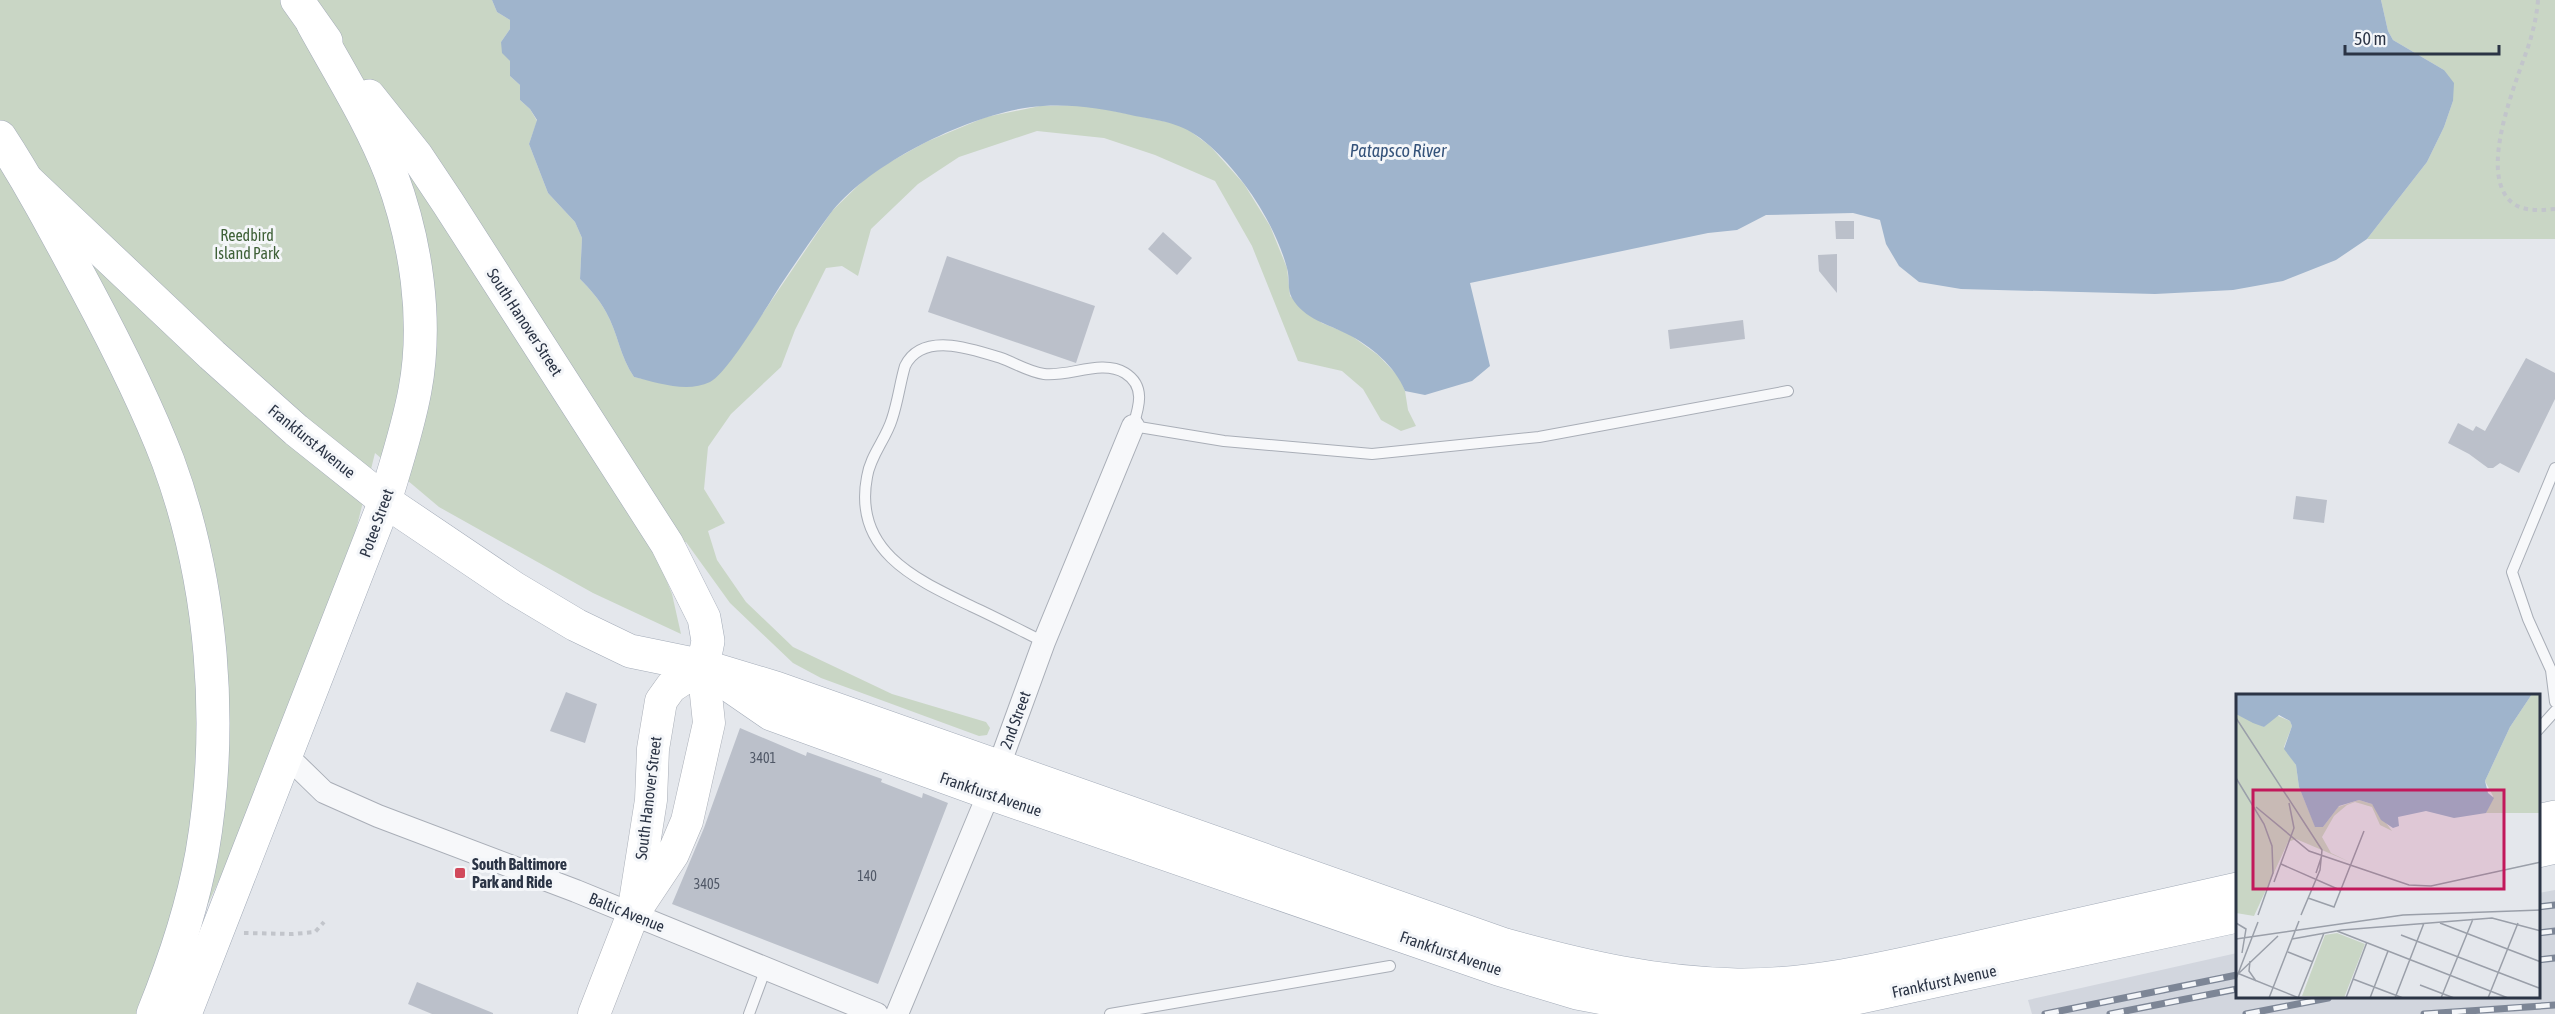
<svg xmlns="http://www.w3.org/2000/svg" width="2555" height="1014" viewBox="0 0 2555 1014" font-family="'Asap Condensed',sans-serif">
<rect width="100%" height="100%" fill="#e4e7ec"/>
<polygon fill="#d2d6de" points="2555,890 2555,1014 2032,1014 2028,1000 2237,953 2237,998 2538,998 2539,893"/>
<g fill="#c9d6c5">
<path d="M0,0H492L497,12L510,20V29L501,42L510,61V76L520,85V100L530,109L537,121L529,144L548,193L575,222L582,238L580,279C590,289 599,299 606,312C618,333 620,357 634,377L653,381L740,347L832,211L872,172L926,142L986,117L1040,106L1085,105L1182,125L1210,146L1244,184L1270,226L1287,268L1290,296L1322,323L1349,334L1378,355L1400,378L1405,391L1408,410L1416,426L1401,431L1381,420L1363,389L1342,371L1298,361L1252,246L1215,181L1155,155L1104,138L1037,131L959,157L918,184L871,229L858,276L842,266L826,268L795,330L781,367L731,414L708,447L704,489L725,523L708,531L717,560L746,602L793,647L892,694L986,722L990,728L987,735L979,736L821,678L793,663L730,603L686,542L657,557L672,594L681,634L593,593L439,507L375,453L355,534L222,874L156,1014H0Z"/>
<polygon points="2381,0 2555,0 2555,239 2367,239 2427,162 2444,127 2453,101 2444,70 2393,40 2388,31"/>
</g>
<path fill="#9fb4cc" d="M492,0H2381L2388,31L2393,40L2444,70L2454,83L2453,101L2444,127L2427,162L2367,239L2336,260L2283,281L2233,290L2155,294L1961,289L1919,282L1899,266L1886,244L1880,220L1853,213L1766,215L1737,230L1708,233L1470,283L1490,366L1472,381L1425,395L1405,391C1395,366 1371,346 1347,334C1328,324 1304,319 1292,298C1287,290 1290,278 1287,268C1275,224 1244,177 1210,146C1184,123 1167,122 1135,116C1104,109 1075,104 1043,106C979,109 869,162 830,214C813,237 796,262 780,286C768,305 727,374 710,382C687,393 658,383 634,377C620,357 618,333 606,312C599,299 590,289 580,279L582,238L575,222L548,193L529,144L537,120L530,109L520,100V85L510,76V61L502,53L501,42L510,29V20L497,12Z"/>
<g fill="#bbc0ca">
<polygon points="1835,221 1854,221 1854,239 1836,239"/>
<polygon points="1163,232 1192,258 1177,275 1148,249"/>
<polygon points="1837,254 1837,293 1819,271 1818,255"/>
<polygon points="947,256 1095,306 1076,363 928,312"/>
<polygon points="1743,320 1745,339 1670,349 1668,330"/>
<polygon points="2526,358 2555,373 2555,399 2519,473 2500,463 2493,468 2488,468 2469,454 2448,443 2458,423 2473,431 2476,426 2485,431"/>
<polygon points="2296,496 2327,500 2324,523 2293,519"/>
<polygon points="566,692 597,704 585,743 550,731"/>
<polygon points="740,728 806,756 807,752 882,779 881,782 922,798 923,793 948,803 878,984 672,904 704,828"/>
<polygon points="417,982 493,1013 493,1014 432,1014 408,1004"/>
</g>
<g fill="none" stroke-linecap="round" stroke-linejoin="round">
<defs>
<g id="service">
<polyline points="2555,468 2512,572 2528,619 2551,670 2555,702"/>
<path d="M1044,642C1020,630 995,617 971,606C915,579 853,551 867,477C870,456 886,439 892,419C898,401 900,383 905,366C922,331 973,349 1001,358C1015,363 1029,372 1044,374C1069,377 1102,359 1125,373C1146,386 1139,407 1133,426L1224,441L1372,454L1539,437L1788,391"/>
<polyline points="2538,730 2555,711"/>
<polyline points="749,1014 766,968"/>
<polyline points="1110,1014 1390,966"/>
</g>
<g id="minor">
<polyline points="287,756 324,792 378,816 576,891 877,1014"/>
<polyline points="897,1014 989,793 1044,642 1133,426"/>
</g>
<polyline id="secondary" points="594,1014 633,914 673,854 687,821 709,723 703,666 671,687 661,701 653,749 651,800 633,914"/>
<g id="primary">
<polyline points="297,0 326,41"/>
<polyline points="369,96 416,155 448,203 667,544 704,618 708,641 703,666"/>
<path d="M0,137C32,186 58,236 86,288C116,344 145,401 168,461C213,583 224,725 202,853C192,908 174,962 153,1014"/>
<path d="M29,182L212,355L296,430L385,501L514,588L576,625L630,651L703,666L776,688L1505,945C1585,967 1654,983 1737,985C1816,986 1895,966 1971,949C2059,929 2148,909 2237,889"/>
<polyline points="726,683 771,714 989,793 1498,969 1577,993 1661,1009 1738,1012 1814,1007 2237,916"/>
<polyline points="2538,821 2555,817"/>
<polyline points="2538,851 2555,847"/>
<path d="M185,1014L385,501C396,464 408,428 415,390C428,320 416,241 391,174C371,122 340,73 313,24"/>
</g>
</defs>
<use href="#service" stroke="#a9aeb7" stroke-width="12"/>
<use href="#minor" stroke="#a9aeb7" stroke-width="24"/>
<use href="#secondary" stroke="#a9aeb7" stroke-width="33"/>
<use href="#primary" stroke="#a3abb8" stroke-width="34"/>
<g stroke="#c2c5cb" stroke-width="4" stroke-dasharray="4.5 4.5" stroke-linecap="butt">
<path d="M2538,0C2537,14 2534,27 2530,41C2519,76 2474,176 2514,204C2526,212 2542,210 2555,209"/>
<polyline points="244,933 293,934 315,932 324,922"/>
</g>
<use href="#service" stroke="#f7f8fa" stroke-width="10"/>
<use href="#minor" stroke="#f7f8fa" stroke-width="22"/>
<use href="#secondary" stroke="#fff" stroke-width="32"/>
<use href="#primary" stroke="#fff" stroke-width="33"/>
<defs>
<g id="rail">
<polyline points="2538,907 2555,905"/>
<polyline points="2538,933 2555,931"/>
<polyline points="2538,960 2555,958"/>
<polyline points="2045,1014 2237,975"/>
<polyline points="2110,1014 2237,989"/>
<polyline points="2246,1014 2328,998"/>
<polyline points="2424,1014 2555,1005"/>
</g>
</defs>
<use href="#rail" stroke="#7d8696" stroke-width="7"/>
<use href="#rail" stroke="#f4f6f9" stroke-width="4.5" stroke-dasharray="14" stroke-linecap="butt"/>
</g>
<rect fill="#d1495b" stroke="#f4f6f9" stroke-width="2" x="454" y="867" width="12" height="12" rx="3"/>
<g text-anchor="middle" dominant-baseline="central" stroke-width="6" stroke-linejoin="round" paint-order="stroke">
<g font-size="14" fill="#4f5766">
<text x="763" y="758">3401</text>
<text x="867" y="876">140</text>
<text x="707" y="884">3405</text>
</g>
<g font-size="16" fill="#3f6138" stroke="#f4f6f9">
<text x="247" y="235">Reedbird<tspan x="247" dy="18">Island Park</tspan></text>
</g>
<g font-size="16" fill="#2b3445" stroke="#f4f6f9">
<text transform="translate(525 322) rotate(57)">South Hanover Street</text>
<text transform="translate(312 441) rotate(39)">Frankfurst Avenue</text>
<text transform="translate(376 523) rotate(-70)">Potee Street</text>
<text transform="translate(1015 720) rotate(-70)">2nd Street</text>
<text transform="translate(991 794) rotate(19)">Frankfurst Avenue</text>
<text transform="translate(648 798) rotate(-83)">South Hanover Street</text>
<text transform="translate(627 912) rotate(22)">Baltic Avenue</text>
<text transform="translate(1451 953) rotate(19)">Frankfurst Avenue</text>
<text transform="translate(1944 981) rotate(-12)">Frankfurst Avenue</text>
</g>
<g font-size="16" font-weight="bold" fill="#2b3445" stroke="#f4f6f9" text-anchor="start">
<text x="472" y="864">South Baltimore<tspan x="472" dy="18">Park and Ride</tspan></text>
</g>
<g font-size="18" font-style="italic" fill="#34527a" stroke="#f4f6f9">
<text x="1398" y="150">Patapsco River</text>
</g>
</g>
<g transform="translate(2236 694)">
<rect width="304" height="304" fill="#e4e7ec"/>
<path d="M296,0H304V119H250L257,102L249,87L274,33ZM3,18L28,33L40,21L54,27L56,32L48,53L60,71L63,93L79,132L87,133L102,113L123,106L136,110L156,137L144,131L136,113L119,108L111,111L98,122L86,143L95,159L114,168L60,145L52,148L18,222L0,219V20ZM101,239L129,250L108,304L66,302L89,241Z" fill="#c9d6c5"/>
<path d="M0,0H296L274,33L249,87L252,99L258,104L250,119L218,124L190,117L162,123L163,132L157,134L145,126L136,110L123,106L103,112L87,133H79L63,93L60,71L48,55L56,32L54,27L43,21L28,33L17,29L0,20Z" fill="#9fb4cc"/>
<path fill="none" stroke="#9a9fa9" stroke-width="1.5" d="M0,24L86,156L84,176L65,221M0,84L28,130L36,152L37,179L22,221M20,113L73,157L173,191L195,192L305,168M45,170L104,196M80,179L86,161M38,188L58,134L53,109M72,204L98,213L128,137M0,229L10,235L6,259M204,229L305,268M101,237L272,304M165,241L303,294M0,245L167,221L305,216M56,245L106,236L256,224L305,237M52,258L77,268M14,267L13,277L20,287M1,279L63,304M2,280L42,242M0,285L22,228M117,285L167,304M184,291L218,304M33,304L63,227M62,304L88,239M110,304L131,248M134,304L152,257M159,304L188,229M205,304L237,225M252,304L282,229"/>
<path fill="#c2185b" fill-opacity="0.15" stroke="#c2185b" stroke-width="3" d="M17,96H268V195H17Z"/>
<rect width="304" height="304" fill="none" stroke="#2b3445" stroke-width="3"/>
</g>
<path d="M2345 45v9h154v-9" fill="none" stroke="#2b3445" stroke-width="3"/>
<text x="2354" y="45" font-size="18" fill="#2b3445" stroke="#f4f6f9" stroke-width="4.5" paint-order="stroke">50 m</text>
</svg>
